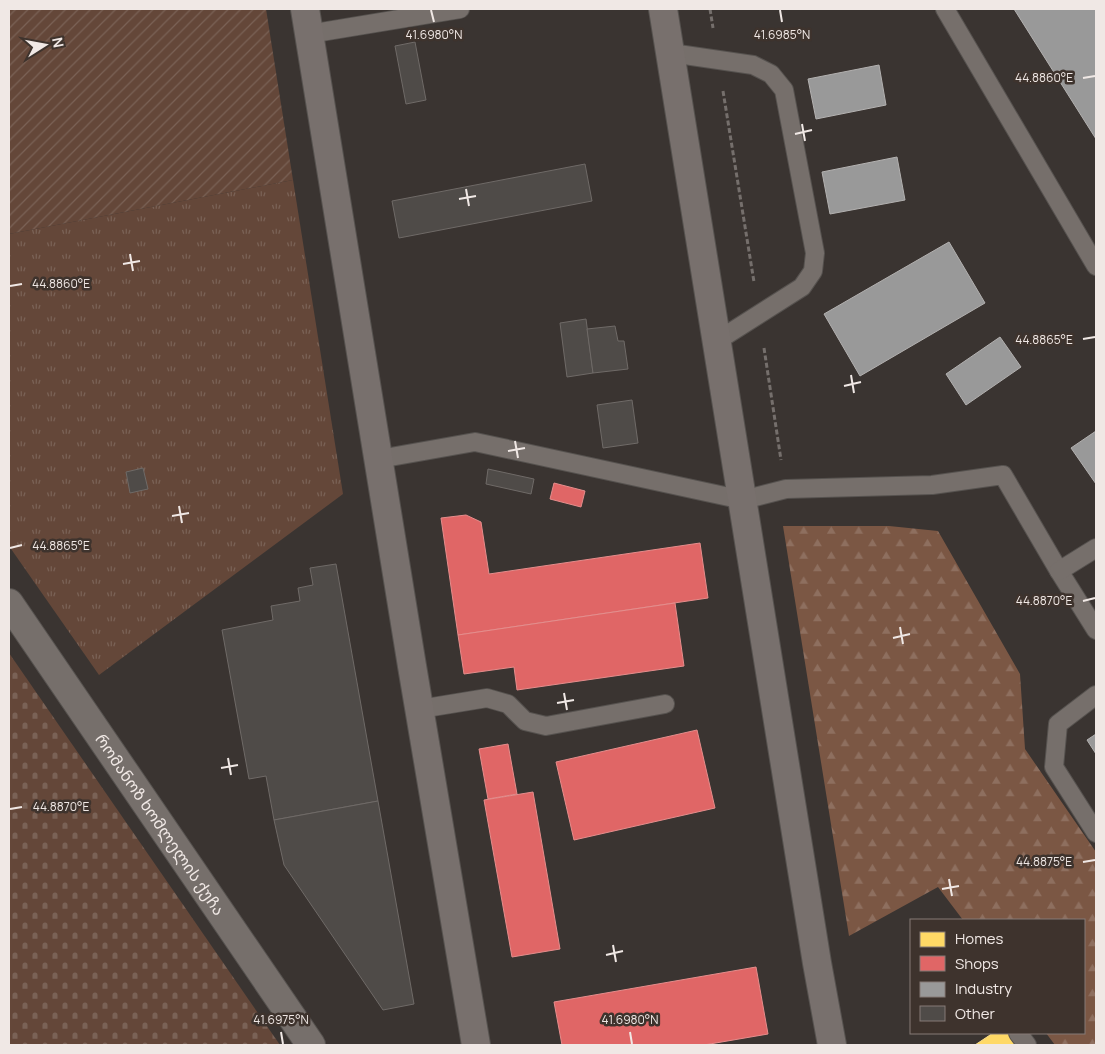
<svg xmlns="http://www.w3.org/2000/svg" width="1105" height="1054" viewBox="0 0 1105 1054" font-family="Manrope,'Noto Sans Georgian',sans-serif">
<defs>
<pattern id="grass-tufts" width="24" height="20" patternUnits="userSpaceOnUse" patternTransform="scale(1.25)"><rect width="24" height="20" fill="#644739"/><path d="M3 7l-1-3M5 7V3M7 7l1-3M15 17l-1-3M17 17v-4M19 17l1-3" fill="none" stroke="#7a6256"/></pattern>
<pattern id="forest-firs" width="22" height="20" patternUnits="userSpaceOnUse" patternTransform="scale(1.25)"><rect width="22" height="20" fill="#7b5744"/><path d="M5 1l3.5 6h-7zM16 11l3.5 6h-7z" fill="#8e6f5f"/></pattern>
<pattern id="cemetery-stones" width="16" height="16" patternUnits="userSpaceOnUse" patternTransform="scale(1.25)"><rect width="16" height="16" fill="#644739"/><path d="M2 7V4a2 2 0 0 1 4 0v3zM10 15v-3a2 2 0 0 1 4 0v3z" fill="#7a6256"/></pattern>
<pattern id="garden-furrows" width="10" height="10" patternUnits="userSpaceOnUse" patternTransform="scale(1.25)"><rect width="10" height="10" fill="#644739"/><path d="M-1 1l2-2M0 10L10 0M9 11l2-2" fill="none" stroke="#7a6256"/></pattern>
</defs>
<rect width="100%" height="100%" fill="#3a3431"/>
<polygon fill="url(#grass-tufts)" points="293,180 343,494 99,675 9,546 9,234"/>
<polygon fill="url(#forest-firs)" points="783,526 889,526 938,531 1020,674 1025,749 1096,852 1096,1045 1055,1045 1046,1033 1084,1033 1084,920 963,920 938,887 849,936"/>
<polygon fill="url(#cemetery-stones)" points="9,653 280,1045 9,1045"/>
<polygon fill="url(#garden-furrows)" points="9,9 266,9 293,180 9,234"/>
<polygon fill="#ffd966" stroke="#fade8c" points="993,1033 1010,1033 1019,1045 975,1045"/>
<g fill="#e06666" stroke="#e58d8c">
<polygon points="554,483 585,491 581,507 550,499"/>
<polygon points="466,515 481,522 489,574 700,543 708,598 458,635 441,518"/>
<polygon points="675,603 684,666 517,690 514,667 464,674 458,635"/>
<polygon points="697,730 715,808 574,840 556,762"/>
<polygon points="508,744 517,794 488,799 479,749"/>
<polygon points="533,792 560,949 512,957 484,800"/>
<polygon points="756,967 768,1034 704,1045 562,1045 554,1002"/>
</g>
<g fill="#999" stroke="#b3b1b0">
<polygon points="1014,9 1096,9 1096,139"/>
<polygon points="879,65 886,105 816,119 808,79"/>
<polygon points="897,157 905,200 830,214 822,172"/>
<polygon points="949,242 985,303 860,376 824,314"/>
<polygon points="1000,337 1021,367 966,405 946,374"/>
<polygon points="1096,431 1096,484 1071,448"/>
<polygon points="1096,734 1096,754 1087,740"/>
</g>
<g fill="#4f4b48" stroke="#6f6a67">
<polygon points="415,42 426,100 406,104 395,46"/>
<polygon points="585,164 592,201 399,238 392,201"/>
<polygon points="586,319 593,373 567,377 560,323"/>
<polygon points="615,326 618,341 624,341 628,369 593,373 587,329"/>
<polygon points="632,400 638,443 603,448 597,405"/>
<polygon points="143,468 148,489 130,493 126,472"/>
<polygon points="488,469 534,479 531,494 486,484"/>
<polygon points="336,564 378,801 274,820 266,776 249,779 222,630 273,620 271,606 300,601 298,588 313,585 310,568"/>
<polygon points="378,801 414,1004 383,1010 284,865 274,820"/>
</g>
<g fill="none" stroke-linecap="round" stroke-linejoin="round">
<defs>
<g id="service">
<polyline points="945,9 1096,266"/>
<polyline points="309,34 460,9"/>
<polyline points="671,53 753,65 771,74 784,90 815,253 813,271 802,287 717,341"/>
<polyline points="379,459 475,442 743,500 786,489 932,485 1003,475 1059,571 1096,630"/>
<polyline points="1059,571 1096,548"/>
<polyline points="1096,695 1058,724 1054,767 1096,833"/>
<polyline points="420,709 487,698 508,704 525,721 546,726 665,704"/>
<polyline points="1018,1033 1027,1045"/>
</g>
<g id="tertiary">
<path id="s1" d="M9,603L311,1045"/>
</g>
<g id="secondary">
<polyline points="305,9 412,666 476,1045"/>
<polyline points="663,9 817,963 832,1045"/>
</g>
</defs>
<use href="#service" stroke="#56524f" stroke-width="20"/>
<use href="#tertiary" stroke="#56524f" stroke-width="30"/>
<use href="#secondary" stroke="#56524f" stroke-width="30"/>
<g stroke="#756f6c" stroke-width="3" stroke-dasharray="5 2.5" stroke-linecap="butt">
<polyline points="710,9 713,28"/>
<polyline points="723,91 754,282"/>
<polyline points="764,348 781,460"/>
</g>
<use href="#service" stroke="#766f6b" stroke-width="18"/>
<use href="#tertiary" stroke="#766f6b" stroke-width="28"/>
<use href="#secondary" stroke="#78706d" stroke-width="28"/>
</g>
<path fill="none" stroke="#f0e8e5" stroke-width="2" d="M431,10L434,22M780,10L782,22M1083,78L1095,76M802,124L805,141M795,134L812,130M466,189L469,206M459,199L476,196M130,254L133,271M123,264L140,261M10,286L22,284M1083,339L1095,337M851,375L854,393M844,386L861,382M515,441L518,458M508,451L525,448M179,506L182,523M172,516L189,513M10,548L22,545M1083,601L1095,598M900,627L903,644M893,638L910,634M564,693L567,710M557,703L574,700M228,758L231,775M221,768L238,765M10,809L22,807M1083,862L1095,860M949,879L952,896M942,889L959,886M613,945L616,962M606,955L623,951M281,1032L283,1044M630,1032L632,1044"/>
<g text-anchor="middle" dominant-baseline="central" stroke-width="5" stroke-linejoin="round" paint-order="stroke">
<g font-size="16" fill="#f0e8e5" stroke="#3e332d">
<text stroke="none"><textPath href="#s1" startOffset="268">რომანოზ ხომლელის ქუჩა</textPath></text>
</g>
</g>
<g font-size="12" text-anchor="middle" fill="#f0e8e5" stroke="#3e332d" stroke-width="5" stroke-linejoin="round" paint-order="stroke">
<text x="434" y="39">41.6980°N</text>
<text x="782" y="39">41.6985°N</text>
<text x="1044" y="82">44.8860°E</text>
<text x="61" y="288">44.8860°E</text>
<text x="1044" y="344">44.8865°E</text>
<text x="61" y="550">44.8865°E</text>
<text x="1044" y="605">44.8870°E</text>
<text x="61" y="811">44.8870°E</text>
<text x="1044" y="866">44.8875°E</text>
<text x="281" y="1024">41.6975°N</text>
<text x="630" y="1024">41.6980°N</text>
</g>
<rect width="1105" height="1054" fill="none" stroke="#f0e8e5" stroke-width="20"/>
<rect x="910" y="919" width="175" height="115" fill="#3e332d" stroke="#857b77"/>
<rect x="920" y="932" width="25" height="15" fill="#ffd966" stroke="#857b77"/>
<text x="955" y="944" font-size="15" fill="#f0e8e5">Homes</text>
<rect x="920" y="956" width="25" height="15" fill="#e06666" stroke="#857b77"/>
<text x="955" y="969" font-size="15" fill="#f0e8e5">Shops</text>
<rect x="920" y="982" width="25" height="15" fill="#999999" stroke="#857b77"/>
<text x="955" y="994" font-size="15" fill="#f0e8e5">Industry</text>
<rect x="920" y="1006" width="25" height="15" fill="#4f4b48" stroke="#857b77"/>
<text x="955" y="1019" font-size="15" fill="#f0e8e5">Other</text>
<g transform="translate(45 45) rotate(79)" stroke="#3e332d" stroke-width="4" paint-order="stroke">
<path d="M0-4L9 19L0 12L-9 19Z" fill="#f0e8e5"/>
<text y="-8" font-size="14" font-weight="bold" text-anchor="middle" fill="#f0e8e5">N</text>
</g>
</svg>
